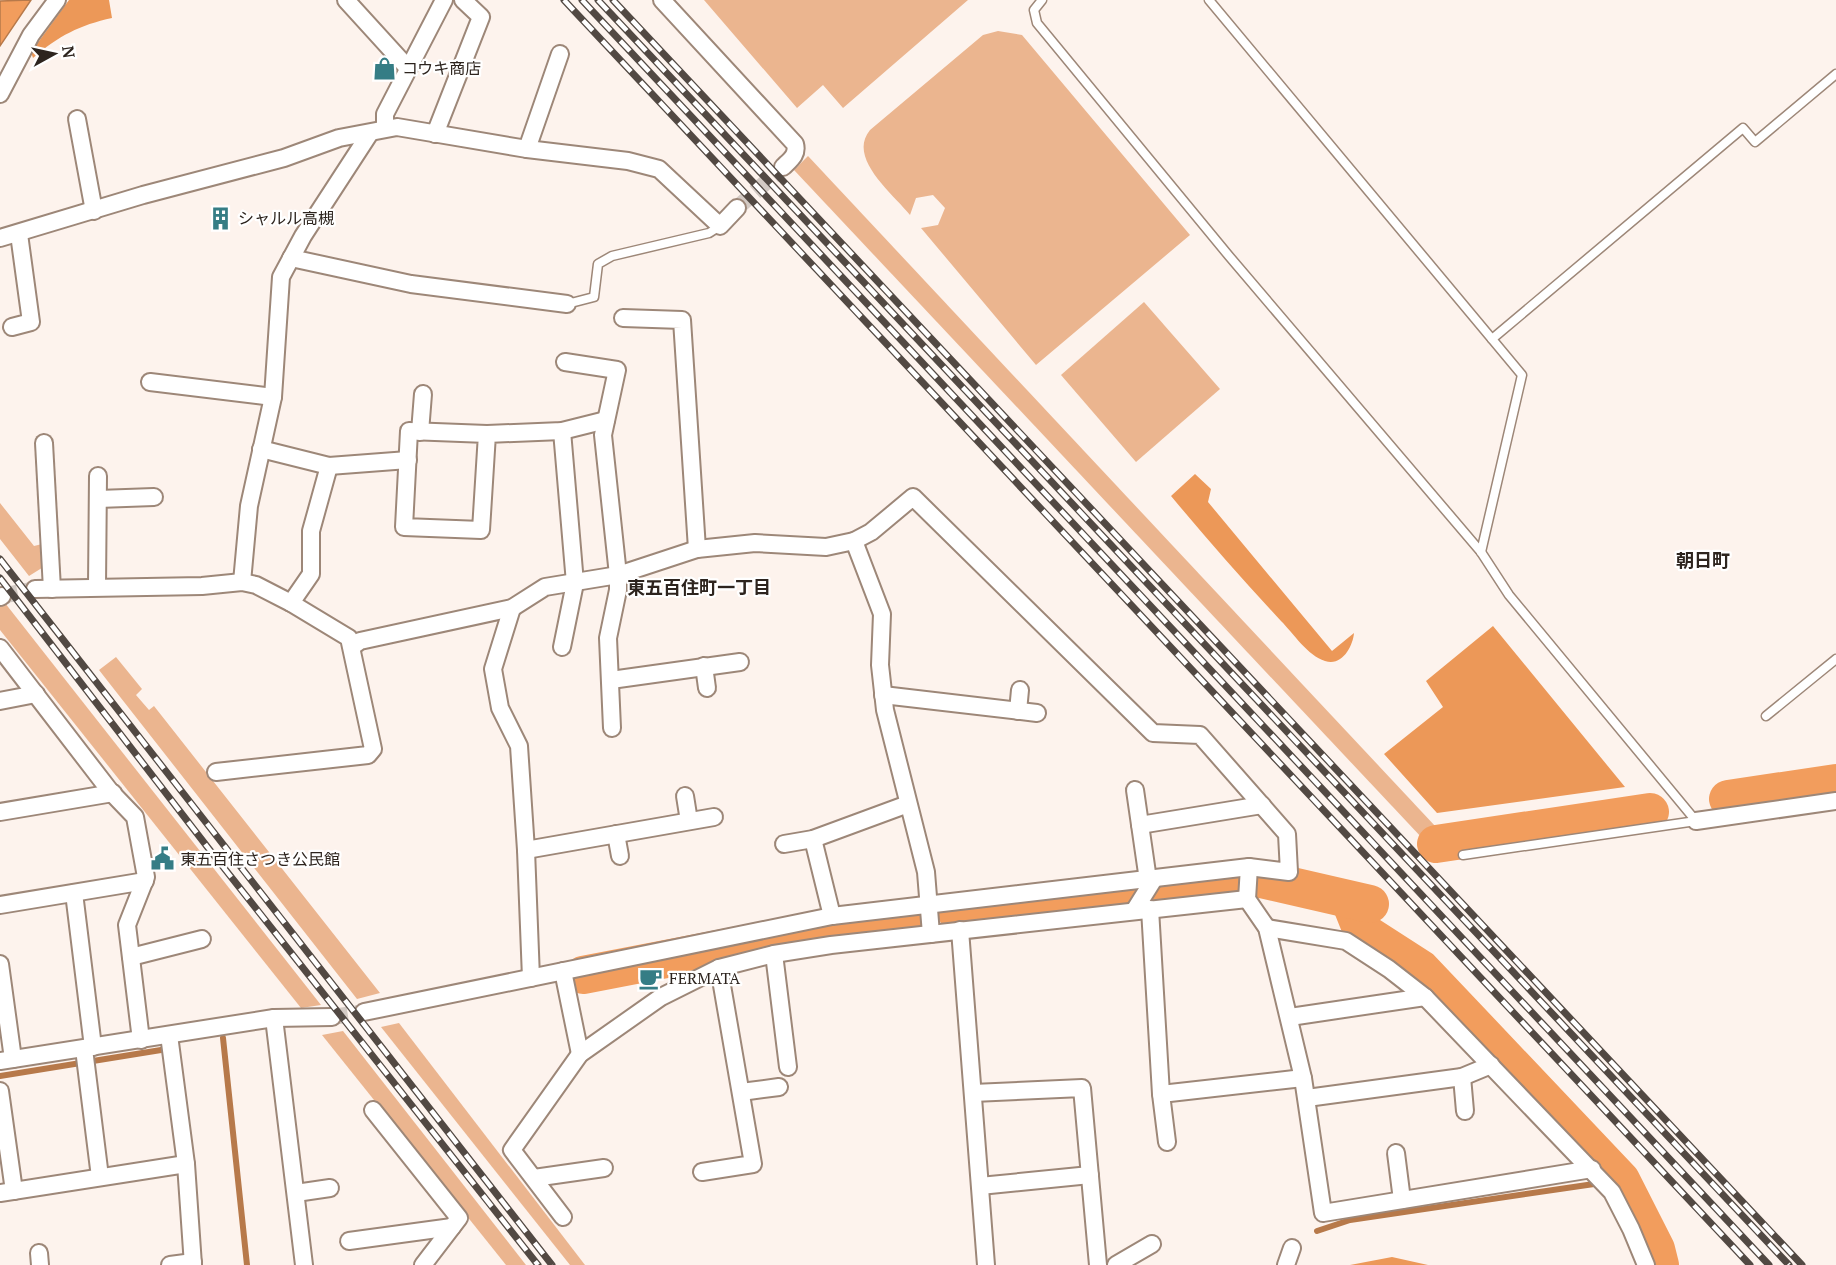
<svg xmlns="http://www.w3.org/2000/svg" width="1836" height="1265" viewBox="0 0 1836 1265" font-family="'PT Serif','Noto Sans JP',serif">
<rect width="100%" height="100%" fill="#fdf3ed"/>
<g fill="#ebb58f">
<polygon points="704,0 968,0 843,108 823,85 797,108"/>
<path d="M998,31L1022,35L1190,235L1036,365L921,228L938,225L945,208L933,195L916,198L910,215C892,193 847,158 870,130L983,35Z"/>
<polygon points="808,156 1436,827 1423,839 794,170"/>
<polygon points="1144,302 1220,389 1136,462 1061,375"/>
<polygon points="0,503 34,546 42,544 45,566 29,576 0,539"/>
<polygon points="5,603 321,1005 301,1008 0,630 0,607"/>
<polygon points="116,657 142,689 136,695 149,710 154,706 380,993 357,999 99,670"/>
<polygon points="399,1023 585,1265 570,1265 381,1027"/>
<polygon points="343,1031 526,1265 506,1265 322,1035"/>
</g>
<g fill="#ec9858">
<path d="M69,0H109L112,18C80,25 58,36 33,58L31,52Z"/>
<path d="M1195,474L1211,489L1208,502L1332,651L1354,633C1353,646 1342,667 1325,661C1308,656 1293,633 1281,621C1243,580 1206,538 1171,496Z"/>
<polygon points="1493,626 1625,787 1437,813 1384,754 1443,707 1426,681"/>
<polygon points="1392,1257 1428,1265 1350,1265"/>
</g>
<polygon fill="#f29d5d" stroke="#b7794a" stroke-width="1.5" points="31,0 0,46 0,1"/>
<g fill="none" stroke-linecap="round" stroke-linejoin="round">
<g stroke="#b7794a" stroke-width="6">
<polyline points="223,1038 247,1265"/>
<polyline points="0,1076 161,1050"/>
<polyline points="1317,1231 1350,1220 1594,1184"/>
</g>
<g stroke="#f29d5d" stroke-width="38">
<polyline points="1728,799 1836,783"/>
<polyline points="1436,844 1650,812"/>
<polyline points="1350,901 1362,931 1421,969 1621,1180 1656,1249 1660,1265"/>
<polyline points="957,913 1238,880 1261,879 1370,904"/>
<polyline points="583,975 827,928 918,917"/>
</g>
<g stroke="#d3cac4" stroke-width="16" stroke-dasharray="16 8" stroke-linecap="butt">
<polyline points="737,208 783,167"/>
<polyline points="2,596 35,589"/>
<polyline points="332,1017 364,1012"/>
</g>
<defs>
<g id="lane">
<polyline points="1042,0 1034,10 1037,23 1229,256 1481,552 1509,595 1696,821"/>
<polyline points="1209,0 1492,339"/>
<polyline points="567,304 594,297 598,264 612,256 709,233 720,226"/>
<polyline points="1481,552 1522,375 1492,339 1743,128 1755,142 1836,74"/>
<polyline points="1766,716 1836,659"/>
<polyline points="1463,855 1696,821"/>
</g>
<g id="street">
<polyline points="346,0 407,67"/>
<path d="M662,0L795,144C798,155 790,160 783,167"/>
<polyline points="0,94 31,35 57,0"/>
<polyline points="77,119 94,211"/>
<polyline points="385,128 385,114 444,0"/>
<polyline points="435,134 481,17 463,0"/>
<polyline points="527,149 560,54"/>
<polyline points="0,238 143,195 284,158 339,138 397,127 527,149 628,161 659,169 720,226 737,208"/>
<polyline points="291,258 411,284 567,304"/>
<polyline points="623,318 682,320 697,549"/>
<polyline points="12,327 31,322 19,234"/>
<polyline points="565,362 617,370 603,435 618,575 618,590 608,638 612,728"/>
<polyline points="150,382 273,397"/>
<polyline points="420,432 423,394"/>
<polyline points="487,434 481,530 404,527 409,431 487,434 562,431 606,420"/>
<polyline points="44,443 52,589"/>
<polyline points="261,449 329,466 408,460"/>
<polyline points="98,499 154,497"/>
<polyline points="242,582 249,506 273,397 281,277 303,236 370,133"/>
<polyline points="97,586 98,476"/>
<polyline points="35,589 202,586 242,582 256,585 291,603 349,638 373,749 368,755 216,772"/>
<polyline points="0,597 2,596"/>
<polyline points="291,603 311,574 311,531 329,466"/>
<polyline points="512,608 493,669 500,708 519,746 526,850 531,978"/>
<polyline points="353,646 360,641 512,608 545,587 618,575 697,549 755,543 826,547 854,541 882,614 880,665 885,710 926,872 931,934"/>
<polyline points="562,647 575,583 562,431"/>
<polyline points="0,648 110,791 135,817 146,877 127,925 141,1040"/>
<polyline points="704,666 707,688"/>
<polyline points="611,680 740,662"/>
<polyline points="883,695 1037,713"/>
<polyline points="0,701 36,694"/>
<polyline points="1018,711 1020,690"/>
<polyline points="1135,790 1148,880"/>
<polyline points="685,796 689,821"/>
<polyline points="0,812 113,793"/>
<polyline points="1696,821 1836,801"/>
<polyline points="1140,825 1262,805"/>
<polyline points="616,834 620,856"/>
<polyline points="813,839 832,916"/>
<polyline points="784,844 813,839 908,804"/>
<polyline points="526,850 714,817"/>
<polyline points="1249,867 1247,899 1267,928 1303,1078 1323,1213 1592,1169"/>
<polyline points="74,893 93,1047"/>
<polyline points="0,905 145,881"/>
<polyline points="1150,909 1161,1094 1167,1142"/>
<polyline points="1134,911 1154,879"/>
<polyline points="1267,928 1346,941 1389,969 1425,997 1612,1192 1631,1229 1646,1265"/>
<polyline points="960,930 986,1265"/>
<polyline points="774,954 788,1067"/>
<polyline points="131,957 202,939"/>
<polyline points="0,964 13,1059"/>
<polyline points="563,971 580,1054"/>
<polyline points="364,1012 832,916 1249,867 1289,872 1287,834 1200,735 1153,733 913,497 871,532 854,541"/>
<polyline points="1290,1017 1425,997"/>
<polyline points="274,1018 304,1265"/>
<polyline points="169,1035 186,1164 193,1265"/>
<polyline points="84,1049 100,1177"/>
<polyline points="0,1061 274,1018 332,1017"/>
<polyline points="1462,1077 1465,1111"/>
<polyline points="0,1091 14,1191"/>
<polyline points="741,1092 779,1087"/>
<polyline points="973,1093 1082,1088 1098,1265"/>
<polyline points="1161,1094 1303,1078"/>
<polyline points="1307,1098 1462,1077 1491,1065"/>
<polyline points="373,1110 459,1218 423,1265"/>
<polyline points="1396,1153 1402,1200"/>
<polyline points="702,1172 753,1164 719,968"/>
<polyline points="534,1178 604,1168"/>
<polyline points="980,1186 1090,1175"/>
<polyline points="0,1193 186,1164"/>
<polyline points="296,1193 330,1188"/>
<polyline points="563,1217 512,1150 580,1054 661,997 719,968 774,954 831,945 1247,899"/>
<polyline points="349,1241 452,1227"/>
<polyline points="39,1253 40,1265"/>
<polyline points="170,1265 193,1262"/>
<polyline points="1116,1265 1152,1244"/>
<polyline points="1286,1265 1292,1248"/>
</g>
</defs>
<use href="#lane" stroke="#9d8778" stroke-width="11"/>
<use href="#street" stroke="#9d8778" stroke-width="20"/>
<use href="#lane" stroke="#fff" stroke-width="8"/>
<use href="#street" stroke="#fff" stroke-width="16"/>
<defs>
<g id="rail">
<polyline points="564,0 1750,1265"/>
<polyline points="582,0 1769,1265"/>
<polyline points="598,0 1789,1265"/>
<polyline points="613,0 1802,1265"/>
<polyline points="0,559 552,1265"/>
<polyline points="0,578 209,849 538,1265"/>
</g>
</defs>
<use href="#rail" stroke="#524943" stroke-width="7"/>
<use href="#rail" stroke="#fff" stroke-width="4.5" stroke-dasharray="14" stroke-linecap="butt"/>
</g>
<defs>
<symbol id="shop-bare" viewBox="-9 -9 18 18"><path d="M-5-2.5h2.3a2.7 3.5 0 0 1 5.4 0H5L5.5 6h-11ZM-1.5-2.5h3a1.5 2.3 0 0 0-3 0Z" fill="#357d85" stroke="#fff" stroke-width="2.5" paint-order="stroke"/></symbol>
<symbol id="building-bare" viewBox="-9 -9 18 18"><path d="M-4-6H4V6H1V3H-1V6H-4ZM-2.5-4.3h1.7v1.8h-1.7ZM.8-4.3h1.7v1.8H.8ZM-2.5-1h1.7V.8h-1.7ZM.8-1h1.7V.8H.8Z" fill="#357d85" stroke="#fff" stroke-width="2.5" paint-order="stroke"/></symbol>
<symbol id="civic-bare" viewBox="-9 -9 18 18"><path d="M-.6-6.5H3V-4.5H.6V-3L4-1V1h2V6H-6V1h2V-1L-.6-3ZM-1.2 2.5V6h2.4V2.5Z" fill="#357d85" stroke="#fff" stroke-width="2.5" paint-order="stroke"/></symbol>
<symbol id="cafe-bare" viewBox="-9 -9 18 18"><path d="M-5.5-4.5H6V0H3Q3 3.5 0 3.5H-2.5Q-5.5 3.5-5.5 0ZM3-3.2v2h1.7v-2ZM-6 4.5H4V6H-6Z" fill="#357d85" stroke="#fff" stroke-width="2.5" paint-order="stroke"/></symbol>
</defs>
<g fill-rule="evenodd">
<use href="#shop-bare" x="368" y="52" width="33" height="33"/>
<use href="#building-bare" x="204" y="202" width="33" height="33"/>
<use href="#civic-bare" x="146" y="842" width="33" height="33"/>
<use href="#cafe-bare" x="634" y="962" width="33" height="33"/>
</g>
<g text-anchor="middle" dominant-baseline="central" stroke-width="4.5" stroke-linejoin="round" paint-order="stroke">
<g font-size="16" fill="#2d241e" stroke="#fff" text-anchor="start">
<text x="402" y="68">コウキ商店</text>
<text x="238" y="218">シャルル高槻</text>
<text x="180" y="859">東五百住さつき公民館</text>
<text x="669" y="978">FERMATA</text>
</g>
<g font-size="18" font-weight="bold" fill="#2d241e" stroke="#fff">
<text x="1703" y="560">朝日町</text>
<text x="699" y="587">東五百住町一丁目</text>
</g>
</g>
<g transform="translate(54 54) rotate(82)" stroke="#ffffff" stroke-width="4.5" paint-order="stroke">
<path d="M0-4.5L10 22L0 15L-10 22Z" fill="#2d241e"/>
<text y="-9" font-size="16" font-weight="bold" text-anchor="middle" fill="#2d241e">N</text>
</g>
</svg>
